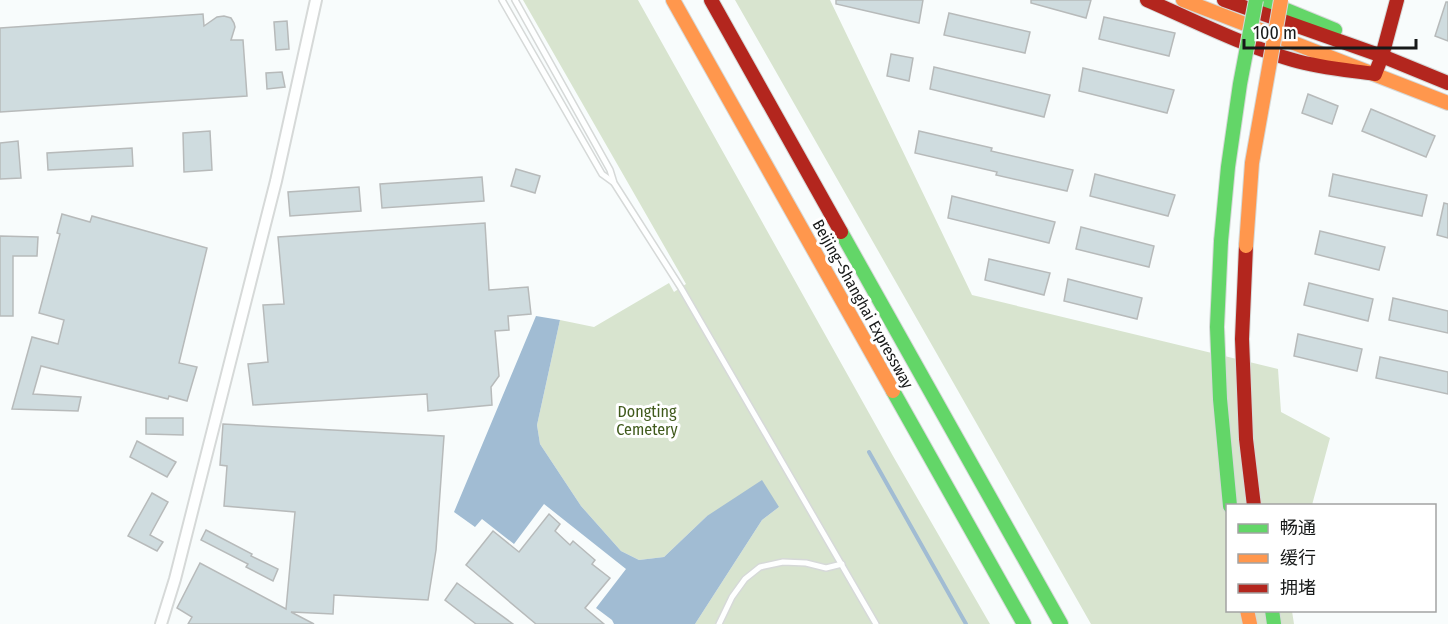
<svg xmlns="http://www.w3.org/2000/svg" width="1448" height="624" viewBox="0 0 1448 624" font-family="'Fira Sans Condensed','Noto Sans SC',sans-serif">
<rect width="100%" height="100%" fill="#f8fcfc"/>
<g fill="#d8e4cf">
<polygon points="523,0 638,0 893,456 990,624 695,624 762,520 779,507 707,516 664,557 639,560 621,551 581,506 540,444 537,425 560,320 594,327 669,283 674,292 686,284"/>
<polygon points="735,0 830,0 972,295 1278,369 1281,412 1330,438 1312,505 1228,506 1228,610 1292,611 1294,624 1091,624"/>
</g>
<polygon fill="#a1bcd3" points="536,316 560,320 537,425 540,444 581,506 621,551 639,560 664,557 707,516 762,480 779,507 762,520 695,624 614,624 612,620 596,608 626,569 544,504 514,544 482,519 475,527 454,512"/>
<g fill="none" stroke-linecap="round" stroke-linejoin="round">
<polyline stroke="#a1bcd3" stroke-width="4" points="869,452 966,624"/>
</g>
<g fill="#cfdcdf" stroke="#b7baba" stroke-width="1.5">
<polygon points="836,0 923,0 919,23 836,4"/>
<polygon points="1031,0 1091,0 1086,18 1031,3"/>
<polygon points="1446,2 1448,2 1448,41 1435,36"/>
<polygon points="949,13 1030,32 1025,53 944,35"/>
<polygon points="203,14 204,26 217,17 224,16 231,18 234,23 235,27 231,40 243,40 247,96 0,112 0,28"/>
<polygon points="1104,17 1175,33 1169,56 1099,39"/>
<polygon points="287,21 289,49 276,50 274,22"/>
<polygon points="891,54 913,58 909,81 887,76"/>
<polygon points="934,67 1050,95 1044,117 930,89"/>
<polygon points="1083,68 1174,90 1167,113 1079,91"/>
<polygon points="282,72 285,87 267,89 266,73"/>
<polygon points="1308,94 1338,106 1332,124 1302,113"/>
<polygon points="1371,109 1435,136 1426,157 1362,131"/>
<polygon points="210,131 212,170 184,172 183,133"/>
<polygon points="919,131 992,148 991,151 1073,170 1067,191 996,175 997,172 915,153"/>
<polygon points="18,141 21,178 0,179 0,143"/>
<polygon points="132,148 133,166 48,170 47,153"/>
<polygon points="516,169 540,176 535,193 511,186"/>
<polygon points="1095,174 1175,195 1168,216 1090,196"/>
<polygon points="1333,174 1427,195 1422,216 1329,196"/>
<polygon points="482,177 484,201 382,208 380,184"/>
<polygon points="359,187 361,211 290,216 288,192"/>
<polygon points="952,196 1055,222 1049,243 948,218"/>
<polygon points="1444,203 1448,204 1448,238 1437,235"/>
<polygon points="62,214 90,222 92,216 207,248 179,363 197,367 187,401 169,396 168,399 41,366 33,394 81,397 78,411 12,409 32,337 58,344 64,320 39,313 60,234 57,233"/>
<polygon points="485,223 489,290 528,287 531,314 508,316 509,330 495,331 499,376 491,387 492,405 428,411 427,394 253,405 248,364 268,362 263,305 284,304 278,237"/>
<polygon points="1081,227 1154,246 1149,267 1076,249"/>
<polygon points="1320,231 1385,247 1379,270 1315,254"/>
<polygon points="0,236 38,237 37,256 13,256 13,316 0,316"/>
<polygon points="989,259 1050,273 1044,295 985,280"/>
<polygon points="1068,279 1142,298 1137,319 1064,301"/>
<polygon points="1309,283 1373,299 1368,321 1304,305"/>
<polygon points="1393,298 1448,311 1448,333 1389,320"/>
<polygon points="1298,334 1362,349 1357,371 1294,356"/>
<polygon points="1380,357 1448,372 1448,394 1376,378"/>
<polygon points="146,418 183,418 183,435 146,434"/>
<polygon points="223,424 444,436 436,550 428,600 334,595 333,614 291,612 314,624 188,624 192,617 177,608 200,563 286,609 295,512 224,506 227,466 220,465"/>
<polygon points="137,441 176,462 167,477 130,457"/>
<polygon points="152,493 168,502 150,535 163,542 157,551 128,536"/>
<polygon points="549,514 560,524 555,531 570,545 573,541 595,560 592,564 610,578 585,608 604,624 536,624 466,565 493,531 519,552"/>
<polygon points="206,530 252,554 251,556 278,569 273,581 246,567 248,564 201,540"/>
<polygon points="457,583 513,624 476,624 445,600"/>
</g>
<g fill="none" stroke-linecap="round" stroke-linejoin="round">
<defs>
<g id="lane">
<polyline points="502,0 602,174 613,182"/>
<polyline points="515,0 610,170 614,183 681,288 876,624"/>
<polyline points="719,624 732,597 745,579 760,567 783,562 806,563 826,568 842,564"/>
</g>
<polyline id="street" points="161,624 175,579 276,181 316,0"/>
<g id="fast">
<polyline points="1262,0 1335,30"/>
<polyline points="841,232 1061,624"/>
<polyline points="1221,241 1217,327 1220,399 1230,506"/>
<polyline points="893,391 1024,624"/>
<polyline points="1272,610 1274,624"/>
</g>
<g id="slow">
<polyline points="673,0 893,391"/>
<polyline points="1183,0 1448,103"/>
<polyline points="1247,610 1250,624"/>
</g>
<g id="jam">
<polyline points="711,0 841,232"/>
<path d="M1147,0C1195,21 1242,45 1293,60C1320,68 1347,70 1375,74L1382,56L1397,0"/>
<polyline points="1224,0 1382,56 1448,83"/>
<polyline points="1246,246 1242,339 1246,439 1254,506"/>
</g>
</defs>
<use href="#lane" stroke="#d6d9d8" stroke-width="8"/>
<use href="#street" stroke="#d6d9d8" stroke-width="14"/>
<use href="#fast" stroke="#d6d9d8" stroke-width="16"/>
<use href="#slow" stroke="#d6d9d8" stroke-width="16"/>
<use href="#jam" stroke="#d6d9d8" stroke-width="16"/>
<use href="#lane" stroke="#feffff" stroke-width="5"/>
<use href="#street" stroke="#feffff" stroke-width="10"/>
<use href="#fast" stroke="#63d668" stroke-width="14"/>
<use href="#slow" stroke="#ff974d" stroke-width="14"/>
<use href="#jam" stroke="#b3261e" stroke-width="14"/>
<defs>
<polyline id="fast-bridge" points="1221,241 1228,167 1240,84 1256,0"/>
<polyline id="slow-bridge" points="1246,246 1252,163 1281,0"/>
</defs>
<use href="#fast-bridge" stroke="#d6d9d8" stroke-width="16" stroke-linecap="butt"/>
<use href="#slow-bridge" stroke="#d6d9d8" stroke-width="16" stroke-linecap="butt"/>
<use href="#fast-bridge" stroke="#63d668" stroke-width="14"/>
<use href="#slow-bridge" stroke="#ff974d" stroke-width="14"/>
</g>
<g text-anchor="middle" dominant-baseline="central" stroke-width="6" stroke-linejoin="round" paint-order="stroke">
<g font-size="16" fill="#171919" stroke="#fff">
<text transform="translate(863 304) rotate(61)">Beijing–Shanghai Expressway</text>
</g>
<g font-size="16" fill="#405a1c" stroke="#fff">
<text x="647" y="411">Dongting<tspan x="647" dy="18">Cemetery</tspan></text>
</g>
</g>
<rect x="1226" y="504" width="210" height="108" fill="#ffffff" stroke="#a2a3a3" stroke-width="1.5"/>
<rect x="1238" y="524" width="30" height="9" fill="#63d668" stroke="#a2a3a3" stroke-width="1.5"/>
<text x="1280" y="534" font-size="18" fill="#171919">畅通</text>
<rect x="1238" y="554" width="30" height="9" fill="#ff974d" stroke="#a2a3a3" stroke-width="1.5"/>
<text x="1280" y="564" font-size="18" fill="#171919">缓行</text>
<rect x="1238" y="584" width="30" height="9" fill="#b3261e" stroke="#a2a3a3" stroke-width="1.5"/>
<text x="1280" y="594" font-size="18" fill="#171919">拥堵</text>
<path d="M1244 39v9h172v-9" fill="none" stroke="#171919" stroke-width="3"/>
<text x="1253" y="39" font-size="18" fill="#171919" stroke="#ffffff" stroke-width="4.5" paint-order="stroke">100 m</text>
</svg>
